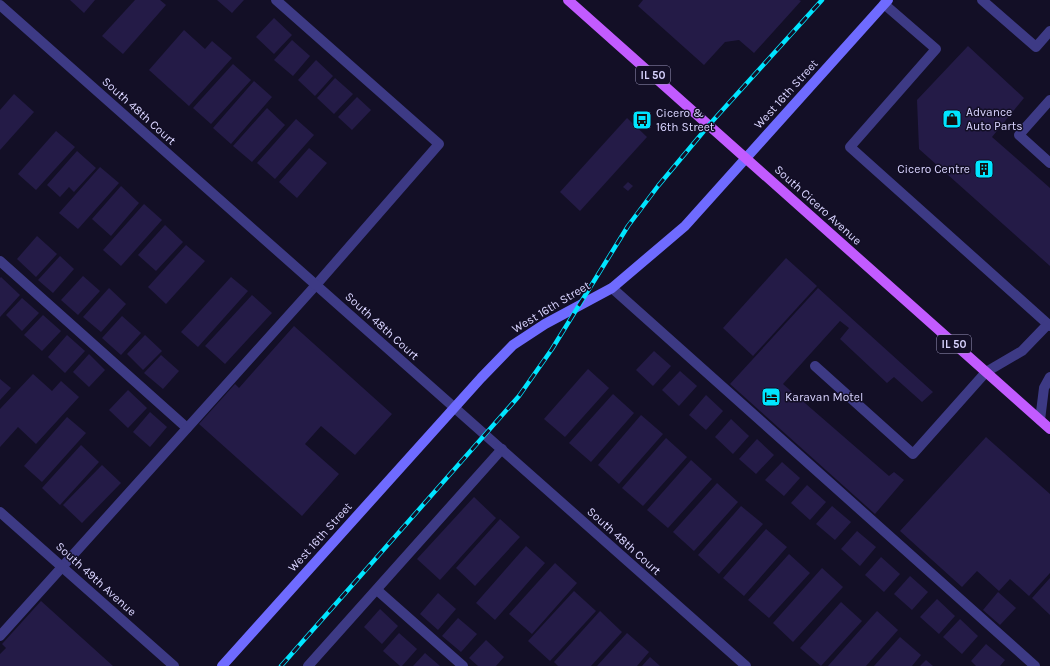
<svg xmlns="http://www.w3.org/2000/svg" width="1050" height="666" viewBox="0 0 1050 666" font-family="Karla,sans-serif">
<rect width="100%" height="100%" fill="#130f26"/>
<g fill="#241b47">
<polygon points="70,0 95,0 84,13"/>
<polygon points="135,0 160,0 166,5 123,54 102,36"/>
<polygon points="217,0 244,0 232,13"/>
<polygon points="643,0 799,0 801,1 754,53 739,40 725,42 704,65 638,6"/>
<polygon points="274,18 292,35 274,54 256,37"/>
<polygon points="184,30 205,49 212,41 232,58 189,106 149,70"/>
<polygon points="292,40 310,56 293,76 274,60"/>
<polygon points="968,46 1024,98 992,137 1050,188 1050,266 919,149 917,100"/>
<polygon points="316,60 333,76 315,96 298,80"/>
<polygon points="233,64 251,80 211,124 193,108"/>
<polygon points="335,78 353,94 334,114 317,98"/>
<polygon points="254,81 272,97 231,144 213,128"/>
<polygon points="14,94 34,112 0,150 0,110"/>
<polygon points="357,97 371,110 352,130 338,117"/>
<polygon points="267,108 285,125 252,162 233,146"/>
<polygon points="627,118 647,137 580,211 560,192"/>
<polygon points="296,119 314,135 275,179 257,163"/>
<polygon points="56,131 75,147 36,190 18,174"/>
<polygon points="309,148 327,163 297,198 279,182"/>
<polygon points="77,151 96,168 74,192 69,187 60,197 47,185"/>
<polygon points="100,167 119,183 78,229 59,213"/>
<polygon points="628,182 633,186 628,191 623,187"/>
<polygon points="121,186 139,203 111,236 92,219"/>
<polygon points="144,204 162,220 121,266 103,250"/>
<polygon points="165,225 183,242 156,271 138,255"/>
<polygon points="37,236 57,254 36,277 17,259"/>
<polygon points="186,245 205,261 166,304 148,287"/>
<polygon points="60,256 74,269 53,293 38,280"/>
<polygon points="786,258 817,286 753,356 723,328"/>
<polygon points="83,276 100,291 78,315 61,300"/>
<polygon points="1,277 20,295 0,317 0,278"/>
<polygon points="231,277 248,291 198,347 181,332"/>
<polygon points="109,288 126,304 101,332 83,317"/>
<polygon points="818,288 933,392 922,402 894,377 887,383 840,339 849,328 840,321 783,384 889,476 894,472 904,480 875,514 730,384"/>
<polygon points="252,295 272,313 225,364 205,346"/>
<polygon points="22,298 39,313 22,331 6,315"/>
<polygon points="43,315 61,331 42,351 24,335"/>
<polygon points="122,316 141,333 121,355 102,338"/>
<polygon points="294,326 392,414 355,455 321,426 305,444 339,474 302,516 199,424 235,384 239,388"/>
<polygon points="67,335 85,351 65,373 48,357"/>
<polygon points="145,335 162,351 143,370 127,354"/>
<polygon points="654,351 671,366 653,386 636,370"/>
<polygon points="89,354 105,370 89,387 73,372"/>
<polygon points="161,355 179,371 163,389 144,373"/>
<polygon points="588,369 609,388 565,437 544,419"/>
<polygon points="680,371 697,386 679,406 662,390"/>
<polygon points="33,374 52,391 61,381 79,397 36,444 18,427 0,447 0,409"/>
<polygon points="0,379 11,388 0,400"/>
<polygon points="128,390 147,408 128,428 109,410"/>
<polygon points="613,394 634,413 591,462 569,443"/>
<polygon points="706,395 723,411 706,430 689,415"/>
<polygon points="150,412 167,427 150,447 133,432"/>
<polygon points="641,415 663,434 619,484 598,465"/>
<polygon points="67,417 86,433 42,482 24,466"/>
<polygon points="731,419 749,436 733,454 715,437"/>
<polygon points="986,437 1050,494 1050,573 1029,596 1010,579 999,591 977,571 962,587 900,531"/>
<polygon points="666,438 687,457 643,506 622,488"/>
<polygon points="757,439 774,455 756,474 739,459"/>
<polygon points="81,445 99,462 60,505 42,488"/>
<polygon points="691,460 712,479 668,528 647,510"/>
<polygon points="782,462 800,478 784,496 765,480"/>
<polygon points="102,465 121,483 82,523 63,505"/>
<polygon points="717,483 738,502 694,551 673,532"/>
<polygon points="807,485 826,502 810,520 791,503"/>
<polygon points="474,497 496,518 440,580 417,559"/>
<polygon points="741,506 763,524 719,574 698,555"/>
<polygon points="832,506 851,522 835,540 816,524"/>
<polygon points="500,519 520,537 475,586 456,568"/>
<polygon points="766,529 787,547 744,596 723,578"/>
<polygon points="857,531 876,547 860,566 841,549"/>
<polygon points="526,546 545,563 495,620 476,603"/>
<polygon points="789,554 810,573 769,618 748,600"/>
<polygon points="881,557 900,574 884,592 865,575"/>
<polygon points="555,563 577,583 532,634 509,614"/>
<polygon points="822,568 843,587 793,642 773,623"/>
<polygon points="910,576 928,592 912,610 894,594"/>
<polygon points="1050,578 1050,615 1032,598"/>
<polygon points="574,591 596,611 550,661 528,641"/>
<polygon points="998,592 1016,608 1000,625 983,610"/>
<polygon points="438,593 456,609 438,630 420,614"/>
<polygon points="937,599 955,616 939,634 920,617"/>
<polygon points="41,601 113,666 0,666 0,654 6,648 2,644"/>
<polygon points="841,602 862,621 821,666 800,648"/>
<polygon points="380,609 398,626 382,644 364,627"/>
<polygon points="600,611 622,632 591,666 558,666 554,662"/>
<polygon points="877,611 898,630 866,666 828,666"/>
<polygon points="458,618 477,634 461,652 442,636"/>
<polygon points="960,619 978,636 962,654 943,637"/>
<polygon points="399,633 417,649 402,666 400,666 383,651"/>
<polygon points="627,633 649,652 637,666 597,666"/>
<polygon points="900,637 921,655 912,666 874,666"/>
<polygon points="486,640 504,657 496,666 478,666 469,658"/>
<polygon points="986,644 1005,660 1000,666 976,666 971,661"/>
<polygon points="425,653 440,666 413,666"/>
<polygon points="650,657 660,666 642,666"/>
<polygon points="926,660 933,666 920,666"/>
</g>
<g fill="none" stroke-linecap="round" stroke-linejoin="round">
<g stroke="#3d3a85" stroke-width="10">
<polyline points="982,0 1036,47 1050,31"/>
<polyline points="884,4 936,49 850,147 1050,326"/>
<polyline points="1050,100 1019,135 1050,163"/>
<polyline points="0,261 187,428"/>
<polyline points="612,288 1035,666"/>
<polyline points="815,366 913,454 986,372 1022,351 1048,324"/>
<polyline points="1040,420 1044,388 1050,377"/>
<polyline points="377,590 463,666"/>
<polyline points="0,636 316,285 439,144 276,0"/>
<polyline points="308,666 502,449"/>
</g>
<g stroke="#3d3a85" stroke-width="10">
<polyline points="0,5 746,666"/>
<polyline points="0,512 174,666"/>
</g>
<polyline stroke="#6f6bff" stroke-width="10" points="222,666 481,378 513,345 545,324 612,288 685,226 888,0"/>
<polyline stroke="#c25bff" stroke-width="10" points="568,0 1050,429"/>
<defs>
<polyline id="rail" points="281,666 519,396 552,349 628,226 658,186 709,125 822,0"/>
</defs>
<use href="#rail" stroke="#00e5ff" stroke-width="4.5"/>
<use href="#rail" stroke="#130f26" stroke-width="3" stroke-dasharray="9" stroke-linecap="butt"/>
</g>
<defs>
<symbol id="shop-square" viewBox="-11 -11 22 22"><rect x="-9" y="-9" width="18" height="18" rx="4" fill="#00e5ff" stroke="#130f26"/><path d="M-5-2.5h2.3a2.7 3.5 0 0 1 5.4 0H5L5.5 6h-11ZM-1.5-2.5h3a1.5 2.3 0 0 0-3 0Z" fill="#111"/></symbol>
<symbol id="bus-square" viewBox="-11 -11 22 22"><rect x="-9" y="-9" width="18" height="18" rx="4" fill="#00e5ff" stroke="#130f26"/><path d="M-5-6H5V4H4V6H2V4H-2V6H-4V4H-5ZM-3.5-4V0h7V-4ZM-3.5 1.2v1.5H-2V1.2ZM2 1.2v1.5H3.5V1.2Z" fill="#111"/></symbol>
<symbol id="building-square" viewBox="-11 -11 22 22"><rect x="-9" y="-9" width="18" height="18" rx="4" fill="#00e5ff" stroke="#130f26"/><path d="M-4-6H4V6H1V3H-1V6H-4ZM-2.5-4.3h1.7v1.8h-1.7ZM.8-4.3h1.7v1.8H.8ZM-2.5-1h1.7V.8h-1.7ZM.8-1h1.7V.8H.8Z" fill="#111"/></symbol>
<symbol id="hotel-square" viewBox="-11 -11 22 22"><rect x="-9" y="-9" width="18" height="18" rx="4" fill="#00e5ff" stroke="#130f26"/><path d="M-6-4.5h1.5V1H6V5H4.5V3h-9V5H-6ZM-4 0a1.8 1.8 0 1 1 3.6 0ZM.5 0V-2.5h3Q6-2.5 6 0Z" fill="#111"/></symbol>
</defs>
<g fill-rule="evenodd">
<use href="#shop-square" x="941" y="108" width="22" height="22"/>
<use href="#bus-square" x="631" y="109" width="22" height="22"/>
<use href="#building-square" x="973" y="158" width="22" height="22"/>
<use href="#hotel-square" x="760" y="386" width="22" height="22"/>
</g>
<g text-anchor="middle" dominant-baseline="central" stroke-width="3" stroke-linejoin="round" paint-order="stroke">
<g fill="#130f26" stroke="#9e99be" stroke-width="1">
<rect x="636" y="66" width="34" height="18" rx="3"/>
<rect x="937" y="335" width="34" height="18" rx="3"/>
</g>
<g font-size="11" font-weight="bold" fill="#d9d4ff">
<text x="653" y="75">IL 50</text>
<text x="954" y="344">IL 50</text>
</g>
<g font-size="12" fill="#d9d4ff" stroke="#130f26">
<text transform="translate(786 94) rotate(-48)">West 16th Street</text>
<text transform="translate(139 111) rotate(42)">South 48th Court</text>
<text transform="translate(818 205) rotate(42)">South Cicero Avenue</text>
<text transform="translate(551 307) rotate(-31)">West 16th Street</text>
<text transform="translate(382 326) rotate(42)">South 48th Court</text>
<text transform="translate(320 537) rotate(-48)">West 16th Street</text>
<text transform="translate(624 541) rotate(42)">South 48th Court</text>
<text transform="translate(96 579) rotate(42)">South 49th Avenue</text>
</g>
<g font-size="12" fill="#d9d4ff" stroke="#130f26" text-anchor="start">
<text x="966" y="112">Advance<tspan x="966" dy="14">Auto Parts</tspan></text>
<text x="656" y="113">Cicero &amp;<tspan x="656" dy="14">16th Street</tspan></text>
<text x="970" y="169" text-anchor="end">Cicero Centre</text>
<text x="785" y="397">Karavan Motel</text>
</g>
</g>
</svg>
